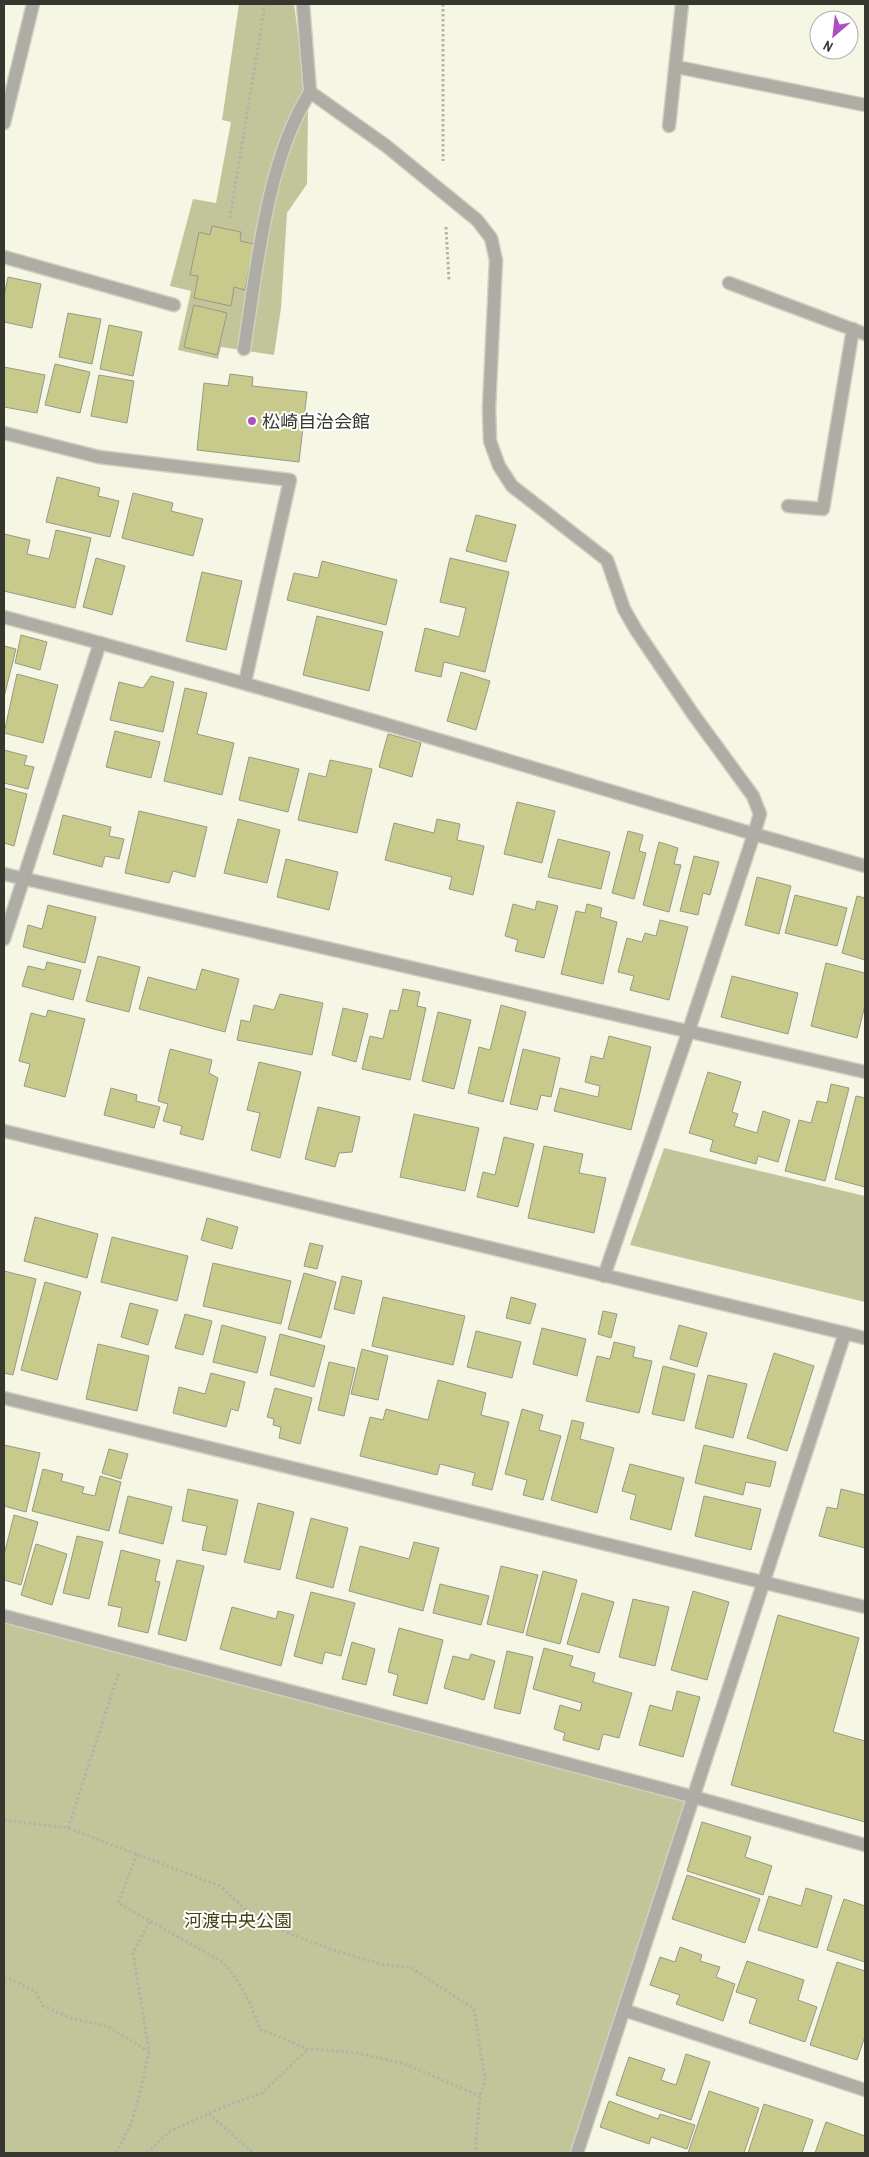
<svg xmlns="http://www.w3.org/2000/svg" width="869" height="2157" viewBox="0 0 869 2157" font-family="'Archivo Narrow','Noto Sans JP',sans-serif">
<rect width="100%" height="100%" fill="#f5f6e3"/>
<g fill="#c2c499">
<polygon points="239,4 294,4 308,109 307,184 287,213 281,308 274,355 221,347 218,359 178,350 191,291 170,286 193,199 216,203 231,122 222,120"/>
<polygon points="664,1148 865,1196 865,1302 630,1245"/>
<polygon points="4,1616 694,1797 577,2153 4,2153"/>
</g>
<g fill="#c7ca8a" stroke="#989987">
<polygon points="212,226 241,232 240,241 254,244 245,290 234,287 231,306 194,298 198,276 190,275 199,232 210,235"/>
<polygon points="8,277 41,284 32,328 4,322 4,296"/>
<polygon points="194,305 227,313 217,355 184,347"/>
<polygon points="68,313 101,319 92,364 59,357"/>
<polygon points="109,325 142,332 133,376 100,369"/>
<polygon points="55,364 90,372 80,413 45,405"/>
<polygon points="4,367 45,375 37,413 4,407"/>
<polygon points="230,374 253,377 252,386 307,392 299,462 197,450 204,383 228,386"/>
<polygon points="99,375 134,381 127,423 91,416"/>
<polygon points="57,477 100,488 98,496 119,501 110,537 46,522"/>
<polygon points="133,493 173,503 171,511 203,519 193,556 122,538"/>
<polygon points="476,515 516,525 506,562 466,551"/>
<polygon points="56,530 91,538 75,608 4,591 4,534 30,540 27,554 49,559"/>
<polygon points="96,558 125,566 112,615 83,607"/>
<polygon points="450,558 509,572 485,672 444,662 441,677 415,671 425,628 459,637 466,608 440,602"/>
<polygon points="322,561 397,580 386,625 287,600 294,573 318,578"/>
<polygon points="202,572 242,581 226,650 186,641"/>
<polygon points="317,616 383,632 369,691 303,675"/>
<polygon points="21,635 47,642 40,670 15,663"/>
<polygon points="4,646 16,649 4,697"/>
<polygon points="461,672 490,681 476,730 447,721"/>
<polygon points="17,674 58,685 43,743 4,733"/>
<polygon points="151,676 174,682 163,732 110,720 119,682 143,688"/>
<polygon points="185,688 207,693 197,734 234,743 222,795 164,781"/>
<polygon points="115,731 160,742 151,778 106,767"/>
<polygon points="388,734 421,743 412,777 379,767"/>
<polygon points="4,750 27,756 24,765 34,767 28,789 4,783"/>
<polygon points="249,757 299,769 288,812 239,800"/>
<polygon points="330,760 372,769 357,833 298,820 309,773 326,777"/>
<polygon points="4,788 27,794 14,846 4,843"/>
<polygon points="517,802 555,811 542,863 504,854"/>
<polygon points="139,811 207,827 195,877 173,871 169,883 125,873"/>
<polygon points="63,815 111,827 109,836 124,839 119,859 105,856 102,867 53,854"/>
<polygon points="238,819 280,830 267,883 224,873"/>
<polygon points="437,819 460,824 457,840 484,846 473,895 449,889 452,877 385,860 394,823 434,833"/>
<polygon points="628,831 643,835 639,851 646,853 634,899 612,893"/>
<polygon points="558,839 610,852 601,889 548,877"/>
<polygon points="659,842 678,848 674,864 681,865 669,912 643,905"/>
<polygon points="694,856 719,862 710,895 703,893 698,915 680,911"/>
<polygon points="286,859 338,872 329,910 277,897"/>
<polygon points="757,877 791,886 779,934 745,925"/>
<polygon points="795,895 847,908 837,946 785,933"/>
<polygon points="857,896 865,898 865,960 842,953"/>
<polygon points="537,901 558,906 544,958 515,951 518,940 505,936 513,904 535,910"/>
<polygon points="587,904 602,908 600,917 617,922 603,984 561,974 576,911 585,913"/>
<polygon points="48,905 96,917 85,963 23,947 28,925 42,929"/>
<polygon points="660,920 688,927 669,1000 630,990 634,976 618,972 627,938 642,942 645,933 656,936"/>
<polygon points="98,956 140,967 129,1012 86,1001"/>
<polygon points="47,962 81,970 73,1000 22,986 28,966 45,970"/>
<polygon points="826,963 865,973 865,1005 857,1038 811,1026"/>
<polygon points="202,969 239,979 225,1032 139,1009 148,977 196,990"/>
<polygon points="732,976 798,993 788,1034 721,1017"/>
<polygon points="403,989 420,992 417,1006 426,1008 410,1080 362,1069 370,1036 383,1039 390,1010 398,1011"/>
<polygon points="280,994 323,1003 312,1055 237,1040 241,1020 250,1022 254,1005 274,1010"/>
<polygon points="501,1005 526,1012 503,1102 468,1093 479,1047 490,1050"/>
<polygon points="343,1008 368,1014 356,1062 332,1055"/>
<polygon points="48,1010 85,1019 65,1097 24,1086 30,1064 19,1061 31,1013 46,1017"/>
<polygon points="438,1012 471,1020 454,1089 422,1081"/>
<polygon points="609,1036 651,1047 631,1130 554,1111 560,1088 598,1097 600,1086 585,1082 591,1056 603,1059"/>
<polygon points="170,1049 212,1060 209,1073 218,1078 203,1140 180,1134 182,1126 163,1121 168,1104 158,1101"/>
<polygon points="523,1049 560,1058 551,1097 541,1095 537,1110 510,1104"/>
<polygon points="259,1062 301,1072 280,1158 251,1150 260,1113 247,1110"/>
<polygon points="708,1072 741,1082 732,1112 738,1114 734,1126 757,1133 763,1111 790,1120 778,1162 758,1156 756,1164 710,1151 713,1140 689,1133"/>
<polygon points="831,1084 849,1088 825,1181 785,1171 799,1120 811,1123 817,1101 827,1103"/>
<polygon points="111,1088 137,1095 136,1101 160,1107 154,1128 104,1115"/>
<polygon points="856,1096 865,1098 865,1187 835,1179"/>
<polygon points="318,1107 360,1117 352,1152 339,1153 335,1167 305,1159"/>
<polygon points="414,1114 479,1128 465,1191 400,1177"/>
<polygon points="504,1137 534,1144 518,1207 477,1197 483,1172 495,1175"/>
<polygon points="544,1146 583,1154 579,1173 606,1178 594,1233 528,1218"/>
<polygon points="35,1217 98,1234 87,1278 24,1261"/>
<polygon points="207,1218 238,1227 232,1249 201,1240"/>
<polygon points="112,1237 188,1256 177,1301 101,1282"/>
<polygon points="310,1243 323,1246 317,1269 304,1266"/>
<polygon points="213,1263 291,1281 281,1324 203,1306"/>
<polygon points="4,1271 36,1279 13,1375 4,1373"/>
<polygon points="304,1273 336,1282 321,1338 288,1329"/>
<polygon points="342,1276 362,1281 354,1314 334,1309"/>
<polygon points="45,1282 81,1292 57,1380 21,1370"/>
<polygon points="383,1297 465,1316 453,1365 372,1346"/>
<polygon points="511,1297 536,1304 530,1324 506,1318"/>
<polygon points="130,1303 158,1310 148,1345 121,1337"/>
<polygon points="603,1311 617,1314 611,1338 598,1334"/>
<polygon points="185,1314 212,1321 203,1355 175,1348"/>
<polygon points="222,1325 266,1337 257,1373 213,1362"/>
<polygon points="679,1325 707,1333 697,1367 670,1359"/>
<polygon points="542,1328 586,1339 577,1376 533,1364"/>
<polygon points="476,1331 521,1342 512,1378 467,1367"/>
<polygon points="280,1334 325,1346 314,1387 270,1375"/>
<polygon points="614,1342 635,1347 633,1357 652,1361 639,1413 586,1401 597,1356 610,1359"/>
<polygon points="98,1344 149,1356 137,1411 86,1399"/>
<polygon points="362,1349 388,1356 378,1400 351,1394"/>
<polygon points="774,1353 814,1366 787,1451 747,1438"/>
<polygon points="329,1362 355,1368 344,1416 318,1410"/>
<polygon points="663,1366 695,1374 684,1421 652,1414"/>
<polygon points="211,1373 245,1382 238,1411 231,1409 226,1427 173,1413 179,1387 205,1394"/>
<polygon points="708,1375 747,1384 733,1438 695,1428"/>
<polygon points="438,1380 486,1393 481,1415 509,1422 492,1490 472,1485 475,1473 440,1464 437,1475 360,1456 370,1417 383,1420 386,1409 428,1420"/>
<polygon points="275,1388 312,1398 300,1444 279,1438 281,1427 273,1425 274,1419 267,1417"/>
<polygon points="522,1409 543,1415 539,1430 561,1436 543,1500 523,1495 527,1480 505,1474"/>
<polygon points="572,1420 584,1423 580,1439 614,1448 597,1513 551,1500"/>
<polygon points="4,1445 40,1453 26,1512 4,1506"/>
<polygon points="704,1445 776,1462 770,1487 746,1482 743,1495 695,1483"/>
<polygon points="109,1449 128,1454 121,1479 102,1473"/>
<polygon points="630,1464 684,1478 671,1530 630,1519 636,1495 622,1491"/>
<polygon points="43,1469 63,1474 61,1481 84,1487 82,1493 95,1496 100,1476 121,1482 109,1531 32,1511"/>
<polygon points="188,1489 238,1500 226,1555 202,1550 207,1526 182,1521"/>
<polygon points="841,1489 865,1495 865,1548 819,1536 827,1507 837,1509"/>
<polygon points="128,1496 172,1507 163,1544 119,1533"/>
<polygon points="704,1496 761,1509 751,1550 695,1536"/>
<polygon points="258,1503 294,1512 280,1570 244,1562"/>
<polygon points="14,1515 38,1522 21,1585 4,1580 4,1555"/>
<polygon points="311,1518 348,1528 333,1588 296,1578"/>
<polygon points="77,1536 103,1542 89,1599 63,1593"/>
<polygon points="414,1542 439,1548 423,1611 349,1591 360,1546 409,1559"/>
<polygon points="36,1544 67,1554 52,1605 21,1595"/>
<polygon points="121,1550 160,1560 155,1581 160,1582 148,1633 118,1626 122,1608 108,1605"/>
<polygon points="177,1560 204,1566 186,1641 158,1634"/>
<polygon points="501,1566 538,1575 523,1633 487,1624"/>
<polygon points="543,1571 577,1580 560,1644 526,1635"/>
<polygon points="440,1584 489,1596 481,1625 433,1613"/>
<polygon points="693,1591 729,1602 707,1680 671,1670"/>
<polygon points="311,1592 355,1603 341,1656 325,1652 322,1664 294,1656"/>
<polygon points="582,1593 614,1602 599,1653 567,1644"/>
<polygon points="633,1599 669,1607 655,1666 619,1657"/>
<polygon points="232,1607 276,1619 278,1611 294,1615 281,1666 220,1649"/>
<polygon points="778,1615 859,1638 833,1732 865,1741 865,1822 731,1785"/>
<polygon points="399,1628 443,1640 427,1704 393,1695 398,1675 388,1672"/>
<polygon points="352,1642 375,1649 366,1685 342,1679"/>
<polygon points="544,1648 573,1656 570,1666 595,1673 593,1682 632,1693 619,1738 603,1734 599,1750 563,1740 565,1733 554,1729 560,1705 580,1711 582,1703 533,1689"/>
<polygon points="507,1651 533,1657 520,1714 494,1708"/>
<polygon points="471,1654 495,1661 484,1700 444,1688 453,1656 469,1660"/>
<polygon points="677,1691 700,1697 683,1757 639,1745 650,1705 672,1711"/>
<polygon points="702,1822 751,1837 745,1857 772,1866 763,1895 687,1871"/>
<polygon points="687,1875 760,1899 745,1943 672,1919"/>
<polygon points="806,1888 832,1896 817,1948 758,1930 769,1896 801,1906"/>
<polygon points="844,1899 865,1906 865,1962 827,1950"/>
<polygon points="680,1947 702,1955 700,1961 720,1967 716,1977 735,1984 723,2021 676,2004 680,1995 650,1985 660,1957 675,1962"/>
<polygon points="747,1961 804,1980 798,2000 817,2007 805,2042 749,2023 757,1999 736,1992"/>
<polygon points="837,1962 865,1971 865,2036 857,2060 810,2045"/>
<polygon points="686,2054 710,2062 691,2120 616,2095 629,2057 665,2069 661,2080 676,2085"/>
<polygon points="709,2091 759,2108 744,2153 688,2153"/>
<polygon points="609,2101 658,2119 660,2114 695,2125 687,2149 651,2137 649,2144 600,2127"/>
<polygon points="764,2104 813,2120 802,2153 748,2153"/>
<polygon points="826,2122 865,2136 865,2153 815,2153"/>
</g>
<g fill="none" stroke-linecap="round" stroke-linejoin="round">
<defs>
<g id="minor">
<polyline points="303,4 310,92 385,145 477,220 491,238 496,260 489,408 490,441 499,466 512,486 607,560 624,609 636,630 693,714 753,796 760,814 754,834 865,866"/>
<polyline points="677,67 865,105"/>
<polyline points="4,123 33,4"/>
<polyline points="669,126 682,4"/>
<polyline points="4,257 174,305"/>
<polyline points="729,283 865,334"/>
<path d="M244,349C257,268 266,162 310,92"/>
<polyline points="4,433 99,457 290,480 245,682"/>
<polyline points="788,506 823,509 853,329"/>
<path d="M4,617C255,684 504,759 754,834L689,1030L604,1276"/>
<polyline points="4,874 865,1072"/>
<polyline points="4,939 100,643"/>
<polyline points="4,1398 865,1607"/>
<polyline points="4,1616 694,1797 865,1845"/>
<polyline points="624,2010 865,2090"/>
<polyline points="577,2153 845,1333"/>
</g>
<polyline id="tertiary" points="4,1131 865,1338"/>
</defs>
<use href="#minor" stroke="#cfd0bf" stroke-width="15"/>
<use href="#tertiary" stroke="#cfd0bf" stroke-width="15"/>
<g stroke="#b3b4a5" stroke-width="3" stroke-dasharray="2.5 2.5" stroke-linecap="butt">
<polyline points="443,4 443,161"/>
<polyline points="230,218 265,4"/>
<polyline points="446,227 449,280"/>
<polyline points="4,1820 68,1828 220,1886 259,1922 336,1951 385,1965 410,1967 474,2009 485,2080 480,2096 475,2153"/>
<polyline points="68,1828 119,1672"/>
<path d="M137,1854L118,1903L221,1961C239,1977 252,2006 260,2029L308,2049L353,2052L405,2064L480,2096"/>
<polyline points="4,1979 10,1979 36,1992 43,2006 71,2018 107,2026 148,2051"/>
<polyline points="209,2114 253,2153"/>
<polyline points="116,2153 131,2124 142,2086 149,2051 133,1953 150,1921"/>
<polyline points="147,2153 170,2131 223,2107 262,2093 308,2049"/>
</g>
<use href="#minor" stroke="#adada5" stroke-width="12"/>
<use href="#tertiary" stroke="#adada5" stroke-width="12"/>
</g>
<circle fill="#ab51bd" stroke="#fff" stroke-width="2" cx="252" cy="421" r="5"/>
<g text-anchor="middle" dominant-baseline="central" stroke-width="4" stroke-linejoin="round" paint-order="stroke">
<g font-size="18" fill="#36372f" stroke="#fff" text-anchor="start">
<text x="262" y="421">松崎自治会館</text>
</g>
<g font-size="18" fill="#424312" stroke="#fff">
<text x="238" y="1920">河渡中央公園</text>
</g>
</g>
<rect width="869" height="2157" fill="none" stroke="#36372f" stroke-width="10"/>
<g transform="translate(834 35) rotate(208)"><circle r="24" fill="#ffffff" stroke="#afafac"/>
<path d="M0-4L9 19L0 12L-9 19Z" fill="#ab51bd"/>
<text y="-8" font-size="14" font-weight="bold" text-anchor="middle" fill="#36372f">N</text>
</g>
</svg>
